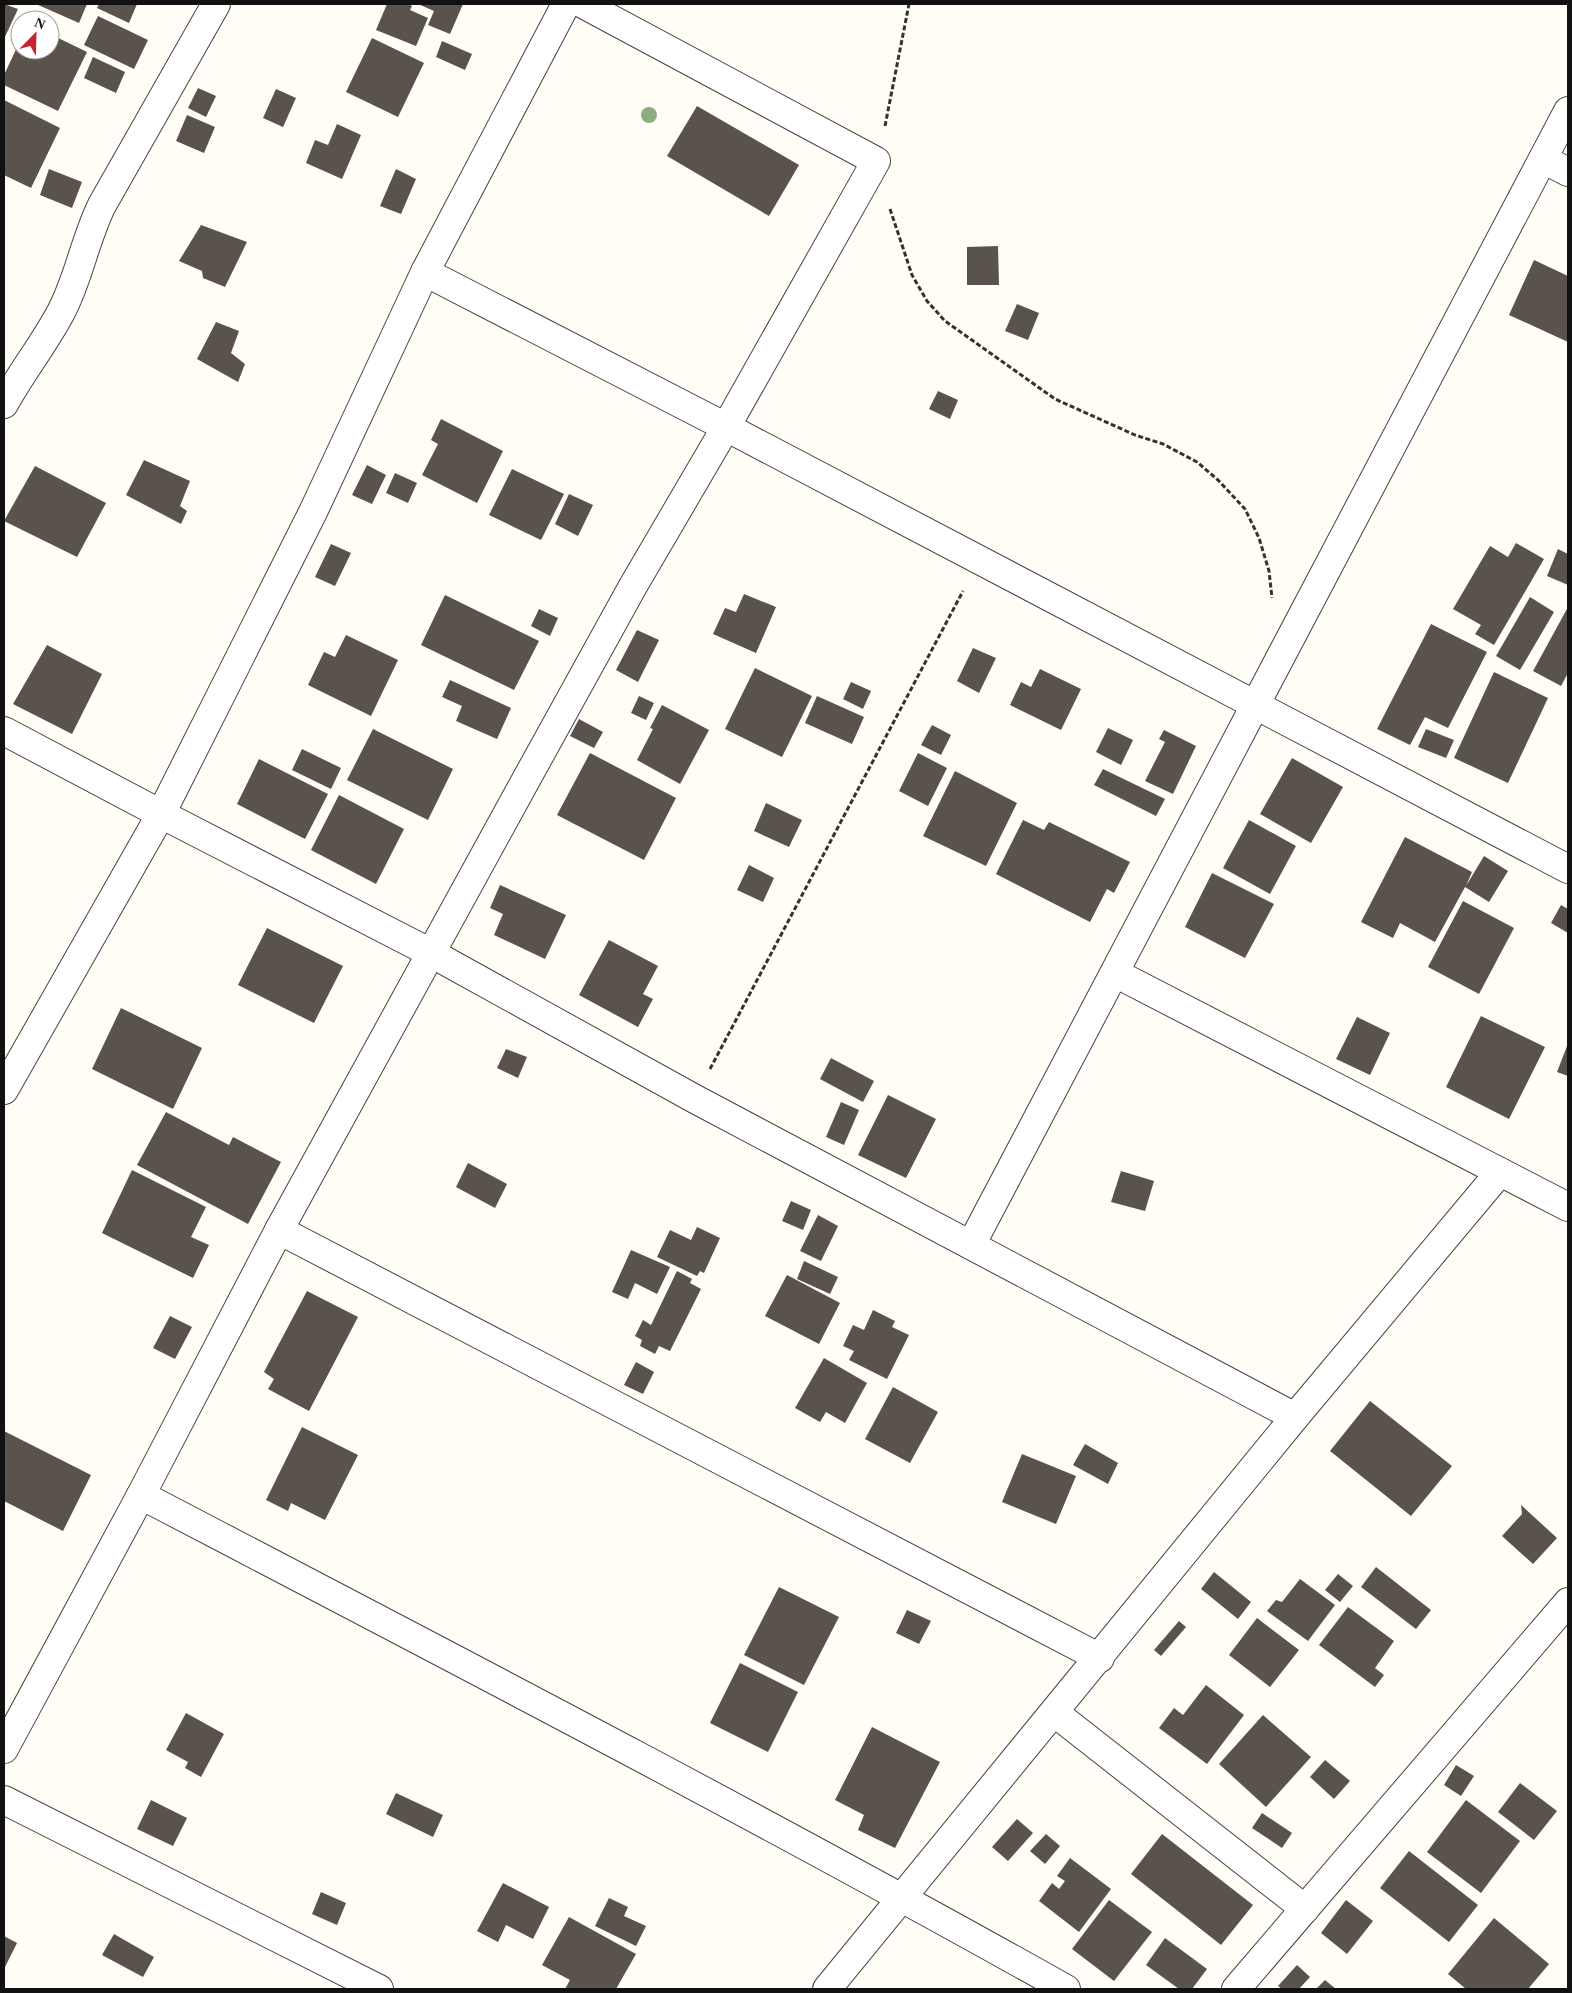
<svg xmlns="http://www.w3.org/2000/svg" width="1572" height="1993" viewBox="0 0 1572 1993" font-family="Georgia,serif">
<rect width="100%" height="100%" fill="#fffdf5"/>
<g fill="#5a524d">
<polygon points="4,4 18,9 4,39"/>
<polygon points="36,4 87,4 79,23"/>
<polygon points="99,4 137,4 129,23 97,8"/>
<polygon points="387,4 408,4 412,6 410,10 428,18 416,46 376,30"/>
<polygon points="418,4 463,4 450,34 428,25 434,11"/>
<polygon points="98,16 148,40 134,69 84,45"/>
<polygon points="50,34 87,52 58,111 4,85 4,75 20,41 20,50 50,50"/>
<polygon points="372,38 424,63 398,117 346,92"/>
<polygon points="442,41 472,54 465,70 436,57"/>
<polygon points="93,57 125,72 116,93 84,78"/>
<polygon points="198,88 216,96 206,117 188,108"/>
<polygon points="276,89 296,98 283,127 263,118"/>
<polygon points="4,100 60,128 31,188 4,175"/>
<polygon points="697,106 799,165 769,216 667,156"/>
<polygon points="187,115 215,127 204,153 176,141"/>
<polygon points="337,124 361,135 342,179 306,163 315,140 328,145"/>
<polygon points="49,169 82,182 72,208 40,195"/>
<polygon points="396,169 416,179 401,214 380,206"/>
<polygon points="201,225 247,242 225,287 203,278 202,271 179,261"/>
<polygon points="998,246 999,285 967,285 967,247"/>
<polygon points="1534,260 1568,276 1568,342 1509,315"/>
<polygon points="1017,304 1039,313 1028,340 1005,331"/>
<polygon points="216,322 239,331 231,353 245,364 238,382 197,359"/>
<polygon points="938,391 958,400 950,419 929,409"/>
<polygon points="441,419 503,451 477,503 422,475 438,444 431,440"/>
<polygon points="144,460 190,481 180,506 187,511 181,524 126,495"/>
<polygon points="367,465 386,475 372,504 352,495"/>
<polygon points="35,466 106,503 77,557 4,521"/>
<polygon points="512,469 564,494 541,540 489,515"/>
<polygon points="395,473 417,483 408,503 386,493"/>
<polygon points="569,494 593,505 578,536 555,524"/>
<polygon points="1516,543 1544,559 1494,645 1475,634 1481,625 1453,609 1490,546 1508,557"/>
<polygon points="331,544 351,553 335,586 315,577"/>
<polygon points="1558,549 1568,554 1568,585 1547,576"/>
<polygon points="744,594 776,607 756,653 713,634 725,608 736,612"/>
<polygon points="445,595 539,641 514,690 421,645"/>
<polygon points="1530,597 1554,612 1520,670 1496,656"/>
<polygon points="1568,607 1568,673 1561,686 1533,671"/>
<polygon points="539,609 558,618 550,636 531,626"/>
<polygon points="1431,624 1487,652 1448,728 1425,717 1410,745 1377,729"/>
<polygon points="637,630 659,640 638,682 616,670"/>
<polygon points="346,635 398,660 371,716 308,685 324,652 335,657"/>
<polygon points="47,645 102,674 72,734 13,704"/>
<polygon points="973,648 996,658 979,693 957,681"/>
<polygon points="755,668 812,696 782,757 725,729"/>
<polygon points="1040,669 1081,689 1061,730 1010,705 1021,682 1031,687"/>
<polygon points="1494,672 1548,698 1508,783 1454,758"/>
<polygon points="450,680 511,708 497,739 456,721 462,706 442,697"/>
<polygon points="851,682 871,691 863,709 843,699"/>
<polygon points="639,696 654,703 646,720 631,713"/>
<polygon points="817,696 864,717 852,744 805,723"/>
<polygon points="662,705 709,730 680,784 637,760 653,729 650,728"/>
<polygon points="579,719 603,732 594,748 570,736"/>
<polygon points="932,725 951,735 941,755 921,745"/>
<polygon points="1108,728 1133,740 1121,765 1096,752"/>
<polygon points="373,729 453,769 428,820 347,780"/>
<polygon points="1426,729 1454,740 1446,758 1418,747"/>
<polygon points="1164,730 1196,746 1173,794 1145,781 1165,742 1159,739"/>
<polygon points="302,749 341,768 331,789 292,770"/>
<polygon points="590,753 676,798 644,860 557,815"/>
<polygon points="918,753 947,768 928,806 899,791"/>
<polygon points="1292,758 1343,787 1311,843 1260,814"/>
<polygon points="259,759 328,794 305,839 237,804"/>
<polygon points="1103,769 1165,799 1156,816 1094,785"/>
<polygon points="955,771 1017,803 986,866 923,836"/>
<polygon points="339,795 404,829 376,884 311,850"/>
<polygon points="766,803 802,820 789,847 754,831"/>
<polygon points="1023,820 1044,830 1049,822 1130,862 1114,893 1107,889 1090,922 996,874"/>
<polygon points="1249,820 1296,846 1270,894 1223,868"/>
<polygon points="1405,837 1472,872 1466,886 1484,856 1508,871 1489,902 1465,887 1435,942 1400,923 1393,938 1361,922"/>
<polygon points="749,865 774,878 763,902 737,890"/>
<polygon points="1212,873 1274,904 1245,958 1185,927"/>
<polygon points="500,885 566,915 545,959 494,935 503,914 490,908"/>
<polygon points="1463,901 1514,928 1479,994 1428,967"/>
<polygon points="1561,905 1568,909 1568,933 1551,923"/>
<polygon points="267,928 343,966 314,1023 238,985"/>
<polygon points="609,940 658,966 643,994 653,999 638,1027 579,995"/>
<polygon points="121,1008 202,1048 173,1109 92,1069"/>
<polygon points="1481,1016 1545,1047 1509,1119 1446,1087"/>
<polygon points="1357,1017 1390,1033 1370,1075 1336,1059"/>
<polygon points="1567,1046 1568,1047 1568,1076 1557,1072"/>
<polygon points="506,1049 527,1057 518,1078 497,1068"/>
<polygon points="831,1058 874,1081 863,1102 820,1079"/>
<polygon points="888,1095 936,1119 906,1178 858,1155"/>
<polygon points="841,1102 859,1110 844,1145 826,1137"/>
<polygon points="166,1112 229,1145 233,1137 281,1162 248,1224 137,1165"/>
<polygon points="468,1163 507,1184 495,1208 456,1187"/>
<polygon points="132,1170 206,1207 191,1237 209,1245 193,1278 102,1233"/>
<polygon points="1121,1171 1154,1181 1145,1211 1111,1202"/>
<polygon points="791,1201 811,1210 803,1230 782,1221"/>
<polygon points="818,1215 838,1226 821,1261 800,1251"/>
<polygon points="697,1227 720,1238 704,1273 700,1271 697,1276 657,1257 670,1230 691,1240"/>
<polygon points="631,1250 670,1267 657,1294 635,1283 628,1299 612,1292"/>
<polygon points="804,1261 838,1277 830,1294 797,1279"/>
<polygon points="677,1271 692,1279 690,1283 701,1289 670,1351 659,1346 655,1354 640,1346 642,1340 635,1336 643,1320 651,1325"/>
<polygon points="787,1275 840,1303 819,1344 765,1316"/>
<polygon points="307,1291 358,1317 309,1411 268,1389 274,1379 264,1372"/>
<polygon points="873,1310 895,1321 892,1327 909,1335 887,1379 849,1360 854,1351 843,1346 853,1325 864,1330"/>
<polygon points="170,1316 192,1327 175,1359 153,1348"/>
<polygon points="824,1358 867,1383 845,1423 826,1412 820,1422 795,1408"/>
<polygon points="636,1362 654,1372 643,1394 624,1385"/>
<polygon points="893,1387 938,1412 910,1463 865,1439"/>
<polygon points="1370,1401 1452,1466 1411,1516 1330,1451"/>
<polygon points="302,1427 358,1455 325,1520 291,1503 288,1511 266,1500"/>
<polygon points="4,1431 91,1475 63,1531 4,1501"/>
<polygon points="1085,1444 1118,1463 1108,1484 1073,1465"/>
<polygon points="1022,1454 1076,1476 1056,1524 1002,1502"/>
<polygon points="1521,1505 1557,1538 1533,1564 1502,1536 1522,1514"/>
<polygon points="1376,1567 1431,1610 1416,1629 1361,1587"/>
<polygon points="1214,1572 1251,1602 1238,1619 1201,1589"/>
<polygon points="1338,1574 1353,1586 1340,1602 1325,1590"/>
<polygon points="1300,1579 1335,1605 1308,1641 1267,1611 1276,1600 1282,1602"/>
<polygon points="779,1587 839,1617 804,1685 744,1655"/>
<polygon points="1348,1607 1394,1641 1375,1668 1384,1675 1375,1687 1319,1645"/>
<polygon points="907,1610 931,1621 919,1644 896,1633"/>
<polygon points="1257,1618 1299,1650 1270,1687 1229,1655"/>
<polygon points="1179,1621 1186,1627 1161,1656 1154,1650"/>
<polygon points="740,1663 798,1692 768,1752 710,1723"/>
<polygon points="1206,1685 1244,1715 1207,1764 1159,1728 1174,1708 1183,1715"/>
<polygon points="186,1713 224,1734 201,1777 185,1768 188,1762 166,1750"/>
<polygon points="1263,1715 1311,1757 1266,1807 1219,1764"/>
<polygon points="872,1727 940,1762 895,1848 858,1830 864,1815 835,1800"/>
<polygon points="1325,1760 1350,1781 1334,1799 1310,1777"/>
<polygon points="1456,1765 1474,1776 1461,1796 1444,1785"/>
<polygon points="1520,1783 1557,1811 1534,1840 1498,1812"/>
<polygon points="396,1793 443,1815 433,1837 386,1814"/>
<polygon points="151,1800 187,1818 173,1846 137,1829"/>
<polygon points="1466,1800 1520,1841 1481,1893 1427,1852"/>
<polygon points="1262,1813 1292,1833 1282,1848 1252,1828"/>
<polygon points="1017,1819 1033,1833 1008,1861 992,1847"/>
<polygon points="1046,1834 1060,1846 1045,1864 1030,1851"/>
<polygon points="1162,1834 1253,1905 1221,1945 1131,1874"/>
<polygon points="1409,1851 1478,1905 1449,1942 1380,1888"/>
<polygon points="1070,1858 1111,1889 1079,1932 1039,1901 1052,1883 1059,1889 1065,1881 1057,1876"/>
<polygon points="503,1883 549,1907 533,1939 506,1925 498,1942 477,1931"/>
<polygon points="321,1892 346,1903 337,1925 312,1914"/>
<polygon points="609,1898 628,1907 624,1916 646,1926 636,1946 595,1926"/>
<polygon points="1109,1900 1152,1932 1114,1981 1072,1949"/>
<polygon points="1346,1900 1373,1921 1347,1954 1321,1933"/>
<polygon points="569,1917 636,1954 616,1989 565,1989 570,1980 542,1965"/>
<polygon points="1494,1918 1549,1964 1528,1989 1466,1989 1448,1974"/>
<polygon points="114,1934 154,1957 143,1977 102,1955"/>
<polygon points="4,1936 17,1943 4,1969"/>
<polygon points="1165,1938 1207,1969 1192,1989 1179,1989 1146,1965"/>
<polygon points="1297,1965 1310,1977 1299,1989 1282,1989 1278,1986"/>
<polygon points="1325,1980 1336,1989 1316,1989"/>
</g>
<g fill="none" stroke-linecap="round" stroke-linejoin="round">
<defs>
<g id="minor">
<polyline points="1543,159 1568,172"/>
<polyline points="425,272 726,427 1568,869"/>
<path d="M4,404C21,373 44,344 61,312C79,278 85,239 102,205L216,4"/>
<polyline points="4,731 161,814 431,953 695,1099 1295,1417"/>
<polyline points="1115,973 1568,1207"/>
<polyline points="4,1090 161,814 313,512 425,272 566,4"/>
<polyline points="279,1230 1100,1658"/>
<polyline points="971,1245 1568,111"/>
<path d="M141,1495C451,1657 761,1818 1066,1989"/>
<polyline points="1055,1713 1305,1909"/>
<polyline points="4,1749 141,1495 279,1230 522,787 633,586 726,427 876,161 583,4"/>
<polyline points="4,1800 379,1989"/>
<polyline points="827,1989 1295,1417 1500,1172"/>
<polyline points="1236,1989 1568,1602"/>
</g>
</defs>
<use href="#minor" stroke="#444" stroke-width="30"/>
<g stroke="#333" stroke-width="3" stroke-dasharray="5 2.5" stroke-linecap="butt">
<polyline points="885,126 909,4"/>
<polyline points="890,209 912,275 927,301 945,321 1055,399 1135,435 1163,444 1197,462 1218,480 1245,509 1259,538 1269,571 1272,598"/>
<polyline points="710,1069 963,591"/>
</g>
<use href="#minor" stroke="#fff" stroke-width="28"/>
</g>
<circle fill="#8dad7f" cx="649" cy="115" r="8"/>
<rect width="1572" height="1993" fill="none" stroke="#111111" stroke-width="10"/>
<g transform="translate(35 35) rotate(23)"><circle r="24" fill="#ffffff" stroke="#a0a0a0"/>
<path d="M0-4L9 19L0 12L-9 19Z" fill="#c4262e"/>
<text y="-8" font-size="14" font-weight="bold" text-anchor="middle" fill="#111111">N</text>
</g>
</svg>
